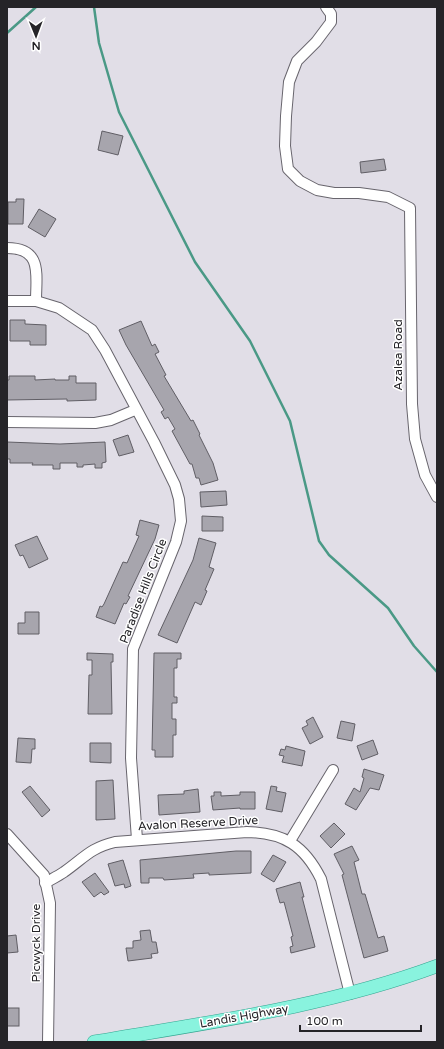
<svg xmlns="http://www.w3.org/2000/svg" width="444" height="1049" viewBox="0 0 444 1049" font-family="'Varela Round',sans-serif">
<rect width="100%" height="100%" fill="#e1dee7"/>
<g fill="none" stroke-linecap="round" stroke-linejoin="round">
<g stroke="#4a9986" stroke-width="2.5">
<polyline points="94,7 99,43 119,112 195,262 250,341 290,421 319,541 329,555 388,608 414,646 437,672"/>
<polyline points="7,33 36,7"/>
</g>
</g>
<g fill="#a7a5ad" stroke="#605e65">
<polygon points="102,131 123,136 118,155 98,150"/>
<polygon points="384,159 386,170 361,173 360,162"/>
<polygon points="16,199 24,199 23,224 8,224 8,202 16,202"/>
<polygon points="39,209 56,219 45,237 28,227"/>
<polygon points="10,320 25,320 25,324 46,325 46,345 30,345 30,341 10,341"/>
<polygon points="141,321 152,346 155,344 159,352 155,354 166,375 164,376 191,421 193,420 200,434 199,435 213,463 218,480 201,485 199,478 196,478 192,464 190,464 172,431 175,429 168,417 165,419 161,412 164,410 126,345 119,330"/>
<polygon points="9,376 35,376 35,380 55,379 55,380 69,380 69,376 76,376 76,383 96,383 96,400 67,401 67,399 7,400 7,380 9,380"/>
<polygon points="128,435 134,452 119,456 113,440"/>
<polygon points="7,442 60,444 105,442 106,462 102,463 102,468 95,468 95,464 83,465 83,467 77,467 77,463 60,463 60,469 53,469 53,465 32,465 33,463 10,463 10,459 7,459"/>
<polygon points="226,491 227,505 201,507 200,492"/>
<polygon points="202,516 223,517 223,531 202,531"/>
<polygon points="140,520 159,525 155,539 128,596 130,597 126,604 124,603 115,624 96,617 100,606 102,607 104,604 123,562 127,563 139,536 136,535"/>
<polygon points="37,536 48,559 29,568 23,555 20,556 15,545"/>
<polygon points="199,538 216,543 209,567 214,569 205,590 207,591 201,605 195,602 177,643 158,635 193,560"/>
<polygon points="25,612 39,612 39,634 18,634 18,623 25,623"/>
<polygon points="87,653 113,654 113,662 111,662 112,714 88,714 89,675 92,675 92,660 87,660"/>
<polygon points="154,653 181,653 181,659 177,659 177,668 174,668 174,697 177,697 177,703 172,703 172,719 176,719 176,735 173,735 173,757 155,757 155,750 152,750"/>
<polygon points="313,717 323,737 310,744 302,728 308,725 306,721"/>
<polygon points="341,721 355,724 352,741 337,738"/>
<polygon points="18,738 35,739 35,749 32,749 31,763 16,762"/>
<polygon points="373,740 378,754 362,760 357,746"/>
<polygon points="90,743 111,743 111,763 90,762"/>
<polygon points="286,746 305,751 302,766 282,762 284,756 279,755 281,749 285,750"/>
<polygon points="364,769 384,775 379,790 370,788 356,810 345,804 354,788 360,792 364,778 362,777"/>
<polygon points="113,780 115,819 96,820 96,781"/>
<polygon points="30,786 50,810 42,817 22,792"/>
<polygon points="271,786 277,787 276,791 286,793 282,812 266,809"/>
<polygon points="198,789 200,812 159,815 158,795 184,794 184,791"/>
<polygon points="214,792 221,792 221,796 240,795 240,792 255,792 255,809 240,809 240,808 213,810 211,796 214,796"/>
<polygon points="334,823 345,834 331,848 320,836"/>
<polygon points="352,846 359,860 354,862 362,894 365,894 378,938 384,936 388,951 364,958 342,875 344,874 334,854"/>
<polygon points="236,851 251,851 251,873 209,875 209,873 193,874 194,878 164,880 163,878 149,878 149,883 141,883 140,860"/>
<polygon points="273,855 286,862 274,882 261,874"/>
<polygon points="123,860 131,886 125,888 124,884 115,886 108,864"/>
<polygon points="95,873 109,892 104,895 101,892 94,897 82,882"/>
<polygon points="300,882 304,897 302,897 315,947 291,953 290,947 293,946 291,937 293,936 284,902 280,903 276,889"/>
<polygon points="150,930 152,942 156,942 158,953 151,954 152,958 128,961 126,948 133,948 133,941 141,940 140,931"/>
<polygon points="16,935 18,952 7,953 7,936"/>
<rect x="7" y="1008" width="12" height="18"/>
</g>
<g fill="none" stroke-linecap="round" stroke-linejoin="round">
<defs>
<g id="minor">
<polyline points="326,7 331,14 331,22 316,42 297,61 289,82 286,116 285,146 288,169 300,181 317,190 334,193 359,193 388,197 410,208 412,404 415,439 425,475 437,497"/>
<path d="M7,248C43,248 36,275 36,301"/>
<polyline points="7,301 36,301 59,308 92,330 105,350 154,442 175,485 179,499 181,521 176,542 133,649 131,758 137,839"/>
<polyline points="7,422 95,423 111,420 135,410"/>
<polyline points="7,834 44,875 50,903 48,1042"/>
<polyline points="290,841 333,770"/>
<path d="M45,883C52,879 58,876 64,872C84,858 90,848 115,842L247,832C284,833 304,845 321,879L350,994"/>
</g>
<path id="major" d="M94,1042C210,1022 326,1007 437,966"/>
</defs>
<use href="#minor" stroke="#68656d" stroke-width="12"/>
<use href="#major" stroke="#33a590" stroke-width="14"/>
<use href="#minor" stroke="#fff" stroke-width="10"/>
<use href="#major" stroke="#89f3de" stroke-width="13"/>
</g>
<g text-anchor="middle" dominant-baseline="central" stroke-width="3" stroke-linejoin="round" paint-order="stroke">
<g font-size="12" fill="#252428" stroke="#fff">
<text transform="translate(398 355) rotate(-90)">Azalea Road</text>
<text transform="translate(143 591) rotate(-69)">Paradise Hills Circle</text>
<text transform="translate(198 823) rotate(-3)">Avalon Reserve Drive</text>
<text transform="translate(36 943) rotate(-90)">Picwyck Drive</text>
<text transform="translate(244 1016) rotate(-10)">Landis Highway</text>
</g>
</g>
<rect width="444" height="1049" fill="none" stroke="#252428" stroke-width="16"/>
<g transform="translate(36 36) rotate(179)" stroke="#ffffff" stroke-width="3" paint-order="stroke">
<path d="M0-3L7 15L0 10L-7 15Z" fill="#252428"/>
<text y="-6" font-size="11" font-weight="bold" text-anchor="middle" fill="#252428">N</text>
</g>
<path d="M300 1025v6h121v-6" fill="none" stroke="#252428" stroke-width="2"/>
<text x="306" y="1025" font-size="12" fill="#252428" stroke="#ffffff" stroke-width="3" paint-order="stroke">100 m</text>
</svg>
